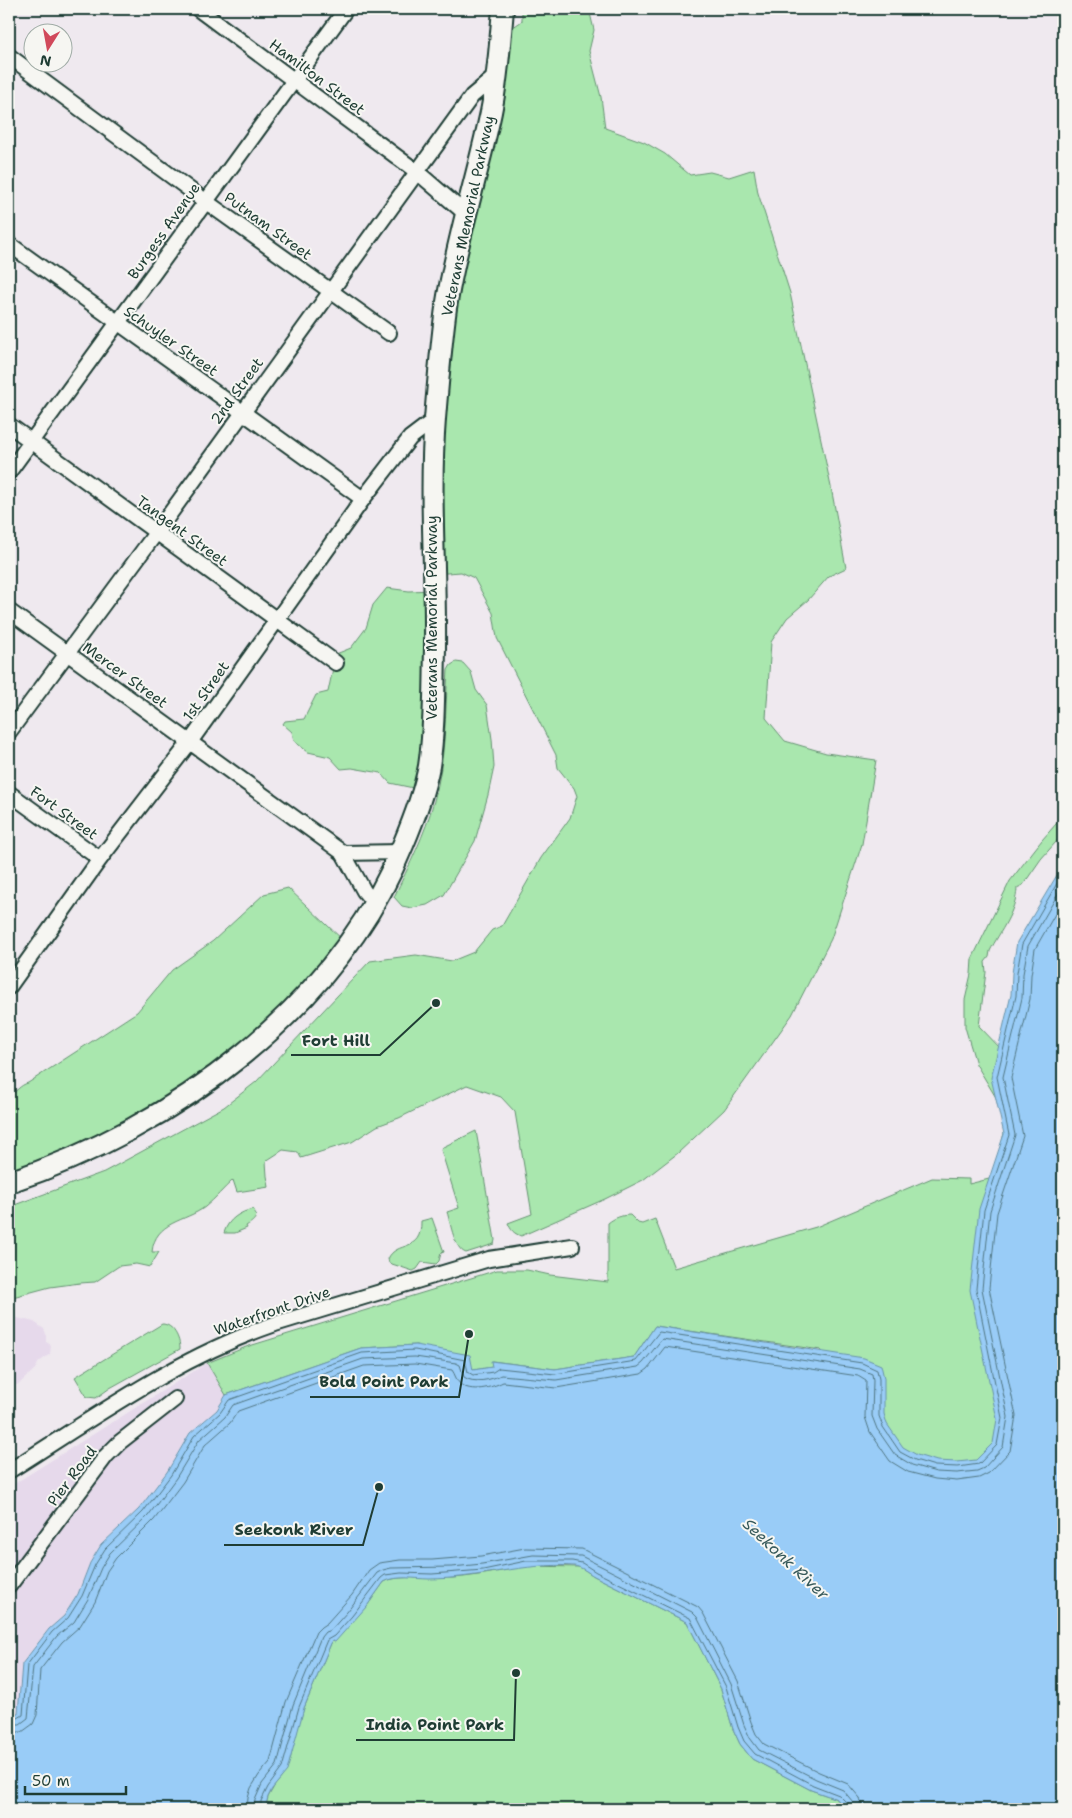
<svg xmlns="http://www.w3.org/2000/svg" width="1072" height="1818" viewBox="0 0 1072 1818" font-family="'Shantell Sans',sans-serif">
<rect width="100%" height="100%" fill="#efe9ef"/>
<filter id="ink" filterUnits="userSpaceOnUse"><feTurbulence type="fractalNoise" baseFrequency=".02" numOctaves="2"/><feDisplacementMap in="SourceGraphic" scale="10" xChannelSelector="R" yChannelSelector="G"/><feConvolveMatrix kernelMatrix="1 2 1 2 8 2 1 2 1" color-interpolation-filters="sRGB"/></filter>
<g filter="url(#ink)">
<g fill="#e6d9eb">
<polygon points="9,1316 34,1322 44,1329 46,1334 46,1342 51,1345 50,1354 39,1362 35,1369 19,1384 9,1387"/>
<polygon points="207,1363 226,1395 217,1410 190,1433 167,1472 139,1509 101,1545 90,1563 78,1594 64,1616 49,1629 22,1664 18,1714 9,1713 9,1487"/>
</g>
<g fill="#a9e7ae" stroke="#649271">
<path d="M522,9H589L594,30L589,51L601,97L605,128L644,142L665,154L690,175L710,172L729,177L754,169L758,193L790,293L831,487L846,568L829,576L808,600L787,618L771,642L766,718L785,741L826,753L876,760L862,844L831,939L792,1015L724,1110L678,1153L643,1180L605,1199L521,1236C513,1233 511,1230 508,1223L532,1214L515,1112L501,1097L467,1085L399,1118L377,1126L352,1142L301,1158L298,1152L283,1150L266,1161L267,1176L269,1187L237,1192L233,1180C224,1188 215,1199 205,1207C185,1222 155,1221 152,1252H159L150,1267L136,1264L119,1266L95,1282L80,1283L50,1287L9,1298V1207L104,1172L224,1107L256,1082L370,961L416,955L452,961L474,952L492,930L502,926L541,858L570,818L577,796L574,788L558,768L556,755L497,638L493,613L474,578L461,572L433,574L431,458L502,35L522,21Z"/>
<polygon points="387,588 409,591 433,590 435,635 418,789 390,783 381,773 352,768 341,769 330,757 308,752 294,741 292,732 283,724 285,721 304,719 316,695 328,692 336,654 351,648 366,628 373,605"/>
<path d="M456,662L463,663L471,672L476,690L487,705L492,739L494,767L488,795L475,841L444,895L427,905L412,908L402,906L394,897C409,866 425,834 434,801C446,759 445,714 448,670L451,665Z"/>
<path d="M1063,816V834L1041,859L1023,885L1017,888C1016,912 1000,931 990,951L989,957L985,962L986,972L979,1026L1003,1051L1027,1436L930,1484L821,1350L655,1326L634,1357L555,1369L492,1361L493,1367L473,1370L416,1345L361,1348L226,1395L207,1363L246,1347L497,1270H527L550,1275L608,1282V1223C614,1218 622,1215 630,1215L638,1223L642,1224L655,1219L674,1268L816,1227L932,1178L969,1179V1184L993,1178L1005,1129L1001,1106L976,1064L965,1027V1000L971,974L972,959L1010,881L1042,840Z"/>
<path d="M288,888L345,942L249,1040L113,1135L9,1174V1096C16,1092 20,1085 28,1083L137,1012L172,970L213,941L264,894Z"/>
<path d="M476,1131L495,1240L494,1244L466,1253C454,1249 451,1224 447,1212L459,1208L441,1150L443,1147Z"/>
<path d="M253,1209C260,1218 252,1222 246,1226L247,1228L235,1233H224C228,1219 240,1212 253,1209Z"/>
<path d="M432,1218L444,1252L441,1253L439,1261L436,1264L422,1262L417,1269L413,1271L389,1263L388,1259C396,1240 422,1254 421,1221Z"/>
<path d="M162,1324C173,1324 180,1338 180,1349L110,1388L96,1398L87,1397L75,1377Z"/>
<path d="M526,1566L580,1567L594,1576L687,1622L721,1689L733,1729L740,1744L752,1759L811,1790L837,1799L845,1809H265L268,1797L275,1785L281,1778L290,1760L295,1737L304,1708L332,1641L367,1606L384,1582C398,1574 436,1579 453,1578C478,1576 502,1571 526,1566Z"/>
</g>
<path fill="#99ccf7" stroke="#6893a9" d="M1063,865V1809H845L837,1799L811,1790L752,1759L740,1744L733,1729L721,1689L687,1622L594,1576C587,1572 582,1567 574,1566C525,1562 478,1579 429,1579C416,1579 396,1575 384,1582L367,1606L335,1642L332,1641L304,1708L287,1771L272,1789L268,1797L265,1809H9V1713H18L22,1664L49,1629L64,1616L78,1594L90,1563L101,1545L139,1509L167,1472L190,1433L217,1410L226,1395L361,1348L416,1345L470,1355L473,1370L492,1367L491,1361L555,1369L634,1357L655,1326L864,1358L881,1365L884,1378V1414L887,1424L903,1447L917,1455L937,1461L957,1462L976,1460L993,1443L997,1419L970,1290L979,1209L1004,1134L991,1078L1011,995L1012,973L1017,942Z"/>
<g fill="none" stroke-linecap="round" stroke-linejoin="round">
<g stroke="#507682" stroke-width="1">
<polyline points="9,1718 18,1718 23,1715 27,1665 52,1632 68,1618 82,1596 95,1565 105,1549 143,1512 171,1475 194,1436 220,1413 229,1400 362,1353 415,1350 465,1360 468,1372 473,1375 493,1372 499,1368 555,1374 636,1361 659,1332 862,1363 877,1370 879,1379 879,1416 883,1427 900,1452 915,1460 935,1466 958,1467 979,1464 997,1445 1002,1418 976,1289 984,1210 1009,1135 997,1077 1016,996 1017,973 1022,944 1063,873"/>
<path d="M9,1724H20L28,1718L33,1667L57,1636L74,1622L88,1599L101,1568L110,1553L148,1516L176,1478L199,1440L225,1417L233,1405L363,1359L415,1357L456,1363L460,1365L464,1377C473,1384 491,1380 501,1375L556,1380L638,1367L643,1363L662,1339L860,1369L872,1374L873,1380L872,1416L877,1429L895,1455L912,1465L936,1472L957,1473L977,1471L984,1468L1003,1447L1008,1417L982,1289L990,1211L1015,1135L1003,1077L1022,998L1023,974L1028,946L1063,885"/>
<path d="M9,1732H22L33,1724L37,1715L40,1670L62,1642L80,1626L95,1602L107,1571L116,1558L154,1520L183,1482L205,1445L230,1423L238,1411L364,1366L415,1364L452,1370C455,1374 456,1380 460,1384C471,1393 491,1388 503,1382L556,1388L641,1374L648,1369L665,1347L858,1376L866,1381L865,1417L870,1432L890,1461L908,1472L935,1479L957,1481L979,1478L989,1473L1010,1451L1016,1416L989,1288L997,1213L1023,1136L1011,1078L1030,999L1031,975L1035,949L1063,900"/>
<polyline points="247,1809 248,1798 251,1788 259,1775 270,1762 286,1702 316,1632 321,1627 327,1623 352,1595 369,1570 379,1563 400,1560 432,1560 481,1556 525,1548 582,1549 698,1607 703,1613 738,1681 751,1722 756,1734 764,1744 819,1772 848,1784 860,1798 862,1809"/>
<polyline points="254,1809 255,1800 262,1784 277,1765 293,1705 321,1637 325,1632 331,1630 347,1612 377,1573 383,1570 391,1568 452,1567 482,1564 533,1555 581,1556 692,1612 697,1617 731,1684 744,1725 750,1738 759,1750 816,1779 843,1790 853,1802 855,1809"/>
<polyline points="261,1809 261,1801 268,1787 282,1768 299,1707 327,1640 334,1636 352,1616 381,1578 385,1575 401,1573 432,1574 483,1570 526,1561 572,1561 582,1563 596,1572 690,1618 726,1687 738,1727 744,1741 755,1754 813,1785 839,1795 848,1804 849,1809"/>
</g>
<defs>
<g id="minor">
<polyline points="198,9 416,171 466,214"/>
<polyline points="9,56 205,201 389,333"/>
<polyline points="9,244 363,499"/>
<polyline points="9,425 336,663"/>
<polyline points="9,472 346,9"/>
<polyline points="9,611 343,853 364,891 374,903"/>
<polyline points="9,732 156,533 472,96 497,75"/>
<polyline points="9,793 100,859"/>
<polyline points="343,853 401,852"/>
<polyline points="9,987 100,859 190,742 363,499 410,438 435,419"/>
<path d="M9,1471C95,1417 178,1357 275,1324L489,1259L572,1246"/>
<polyline points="9,1586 106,1456 120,1442 175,1399"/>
</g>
<path id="secondary" d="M9,1182C173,1128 337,1008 403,845C414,819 424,793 429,766C435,727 434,687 435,648C436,571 429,495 435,419C438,382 441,345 446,308C456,242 477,178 491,112C498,78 500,43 503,9"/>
</defs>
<use href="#minor" stroke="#1f3d34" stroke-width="18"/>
<use href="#secondary" stroke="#1f3d34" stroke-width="24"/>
<use href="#minor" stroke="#f6f6f2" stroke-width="14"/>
<use href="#secondary" stroke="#f6f6f2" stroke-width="20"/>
</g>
</g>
<g text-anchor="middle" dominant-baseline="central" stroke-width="4" stroke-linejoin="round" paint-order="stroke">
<g font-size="15" fill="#1f3d34" stroke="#f6f6f2">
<text transform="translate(317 77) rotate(37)">Hamilton Street</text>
<text transform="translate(468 216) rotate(-78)">Veterans Memorial Parkway</text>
<text transform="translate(268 226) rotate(36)">Putnam Street</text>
<text transform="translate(164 231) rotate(-55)">Burgess Avenue</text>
<text transform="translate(171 341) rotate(35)">Schuyler Street</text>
<text transform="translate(237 391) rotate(-54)">2nd Street</text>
<text transform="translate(182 531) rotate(36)">Tangent Street</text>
<text transform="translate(432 618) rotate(-90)">Veterans Memorial Parkway</text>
<text transform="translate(125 675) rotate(36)">Mercer Street</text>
<text transform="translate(206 691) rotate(-55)">1st Street</text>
<text transform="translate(64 813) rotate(36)">Fort Street</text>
<text transform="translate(272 1311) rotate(-19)">Waterfront Drive</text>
<text transform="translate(72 1476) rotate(-53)">Pier Road</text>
</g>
<g font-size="16" font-style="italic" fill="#375a5b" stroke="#f6f6f2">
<text transform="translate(786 1559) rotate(43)">Seekonk River</text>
</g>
</g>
<path fill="none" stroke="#1f3d34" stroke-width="2" d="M436 1003L380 1055H291M469 1334L459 1397H310M379 1487L363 1545H224M516 1673L514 1740H356"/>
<g fill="#1f3d34" stroke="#f6f6f2" stroke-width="2">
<circle cx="436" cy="1003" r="5"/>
<circle cx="469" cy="1334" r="5"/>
<circle cx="379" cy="1487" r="5"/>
<circle cx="516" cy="1673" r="5"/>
</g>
<g font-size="16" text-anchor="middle" font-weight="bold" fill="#1f3d34" stroke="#f6f6f2" stroke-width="4" stroke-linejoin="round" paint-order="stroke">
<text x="336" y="1046">Fort Hill</text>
<text x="384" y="1387">Bold Point Park</text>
<text x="294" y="1535">Seekonk River</text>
<text x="435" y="1730">India Point Park</text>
</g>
<rect width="1072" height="1818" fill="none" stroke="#f6f6f2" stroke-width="30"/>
<rect x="15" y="15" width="1042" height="1788" fill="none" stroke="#1f3d34" stroke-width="2" filter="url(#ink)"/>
<g transform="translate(48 48) rotate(191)"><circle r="24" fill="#f6f6f2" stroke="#a0aca6"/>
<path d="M0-4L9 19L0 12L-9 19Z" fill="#d1495b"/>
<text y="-8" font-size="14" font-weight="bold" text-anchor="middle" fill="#1f3d34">N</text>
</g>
<path d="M25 1786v8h101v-8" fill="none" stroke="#1f3d34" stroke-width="2.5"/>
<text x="32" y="1786" font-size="15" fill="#1f3d34" stroke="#f6f6f2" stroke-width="4" paint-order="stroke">50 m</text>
</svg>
